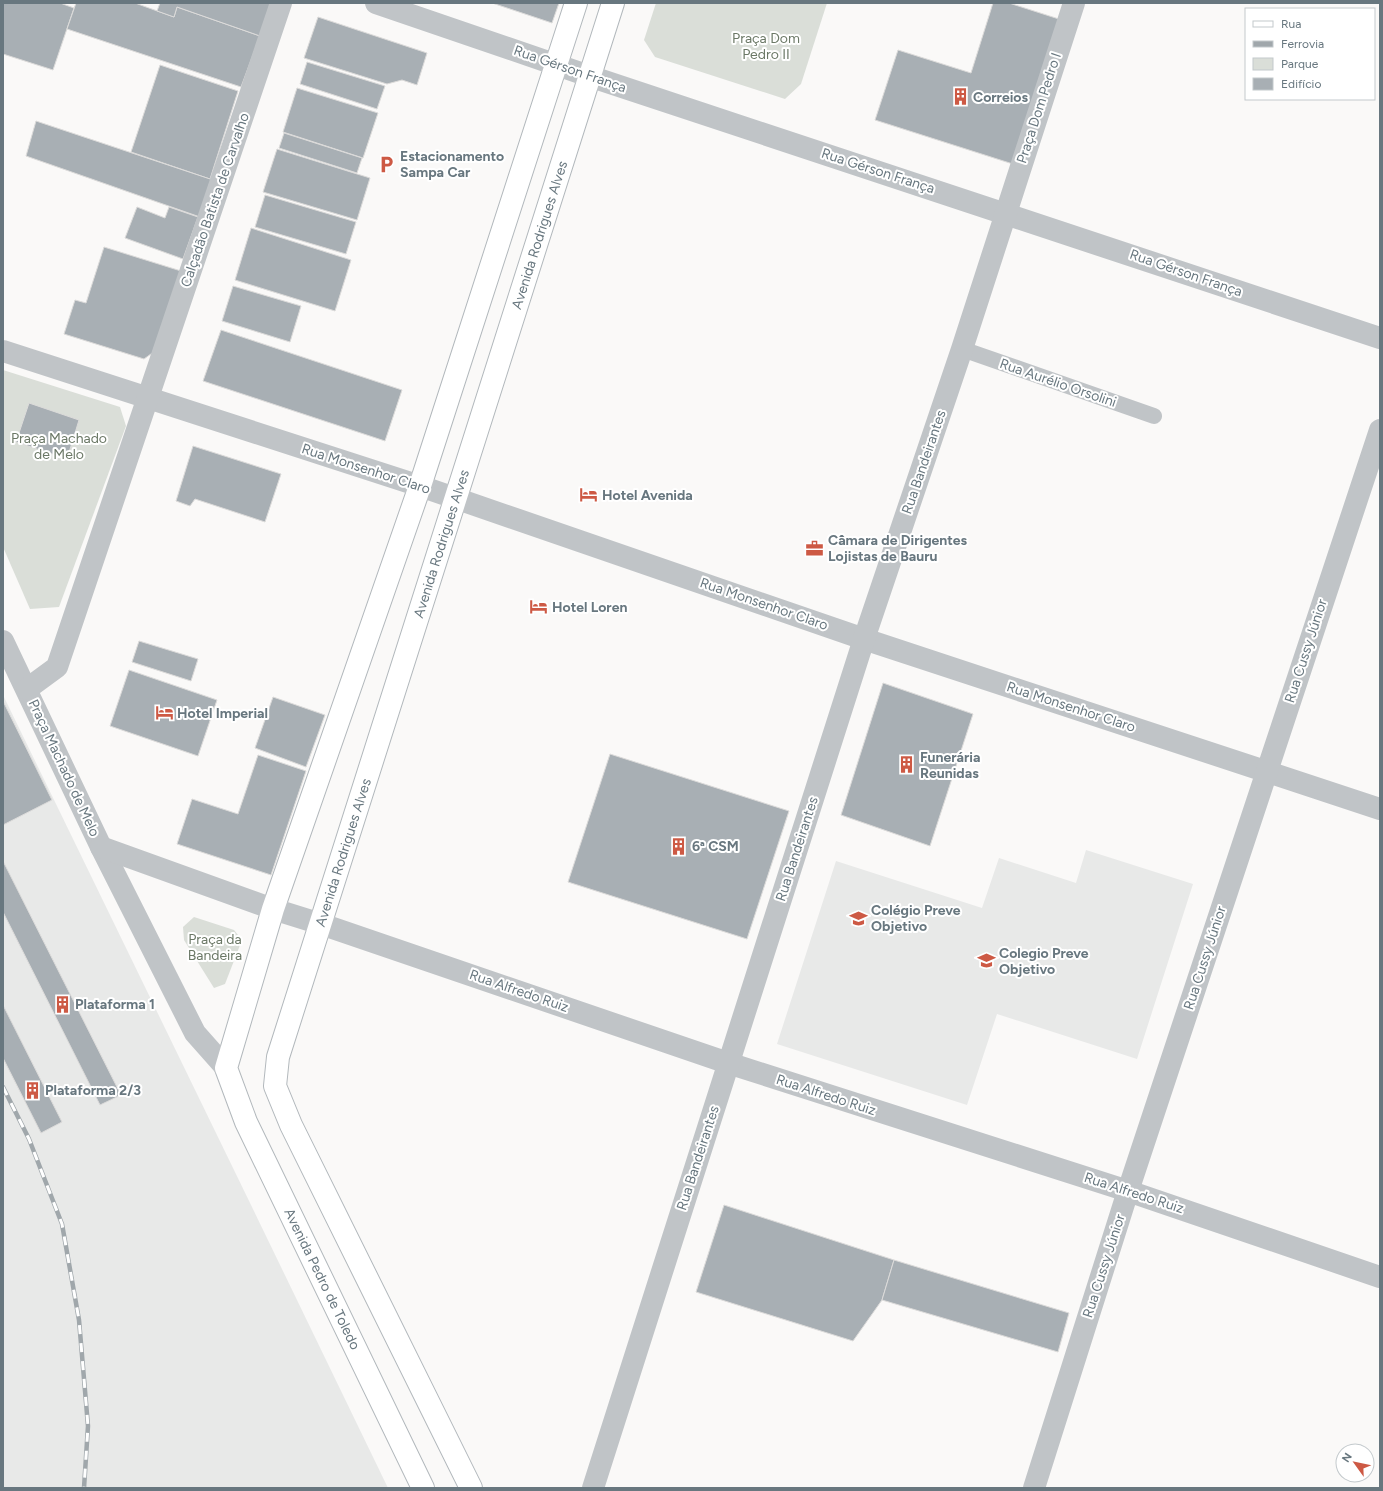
<svg xmlns="http://www.w3.org/2000/svg" width="1383" height="1491" viewBox="0 0 1383 1491" font-family="Figtree,sans-serif">
<rect width="100%" height="100%" fill="#faf9f8"/>
<g fill="#e8e9e8">
<polygon points="3,695 251,1205 388,1488 3,1488"/>
<polygon points="1086,850 1193,884 1137,1059 997,1014 967,1105 777,1044 836,861 982,908 999,858 1076,883"/>
</g>
<g fill="#daded8">
<polygon points="656,3 827,3 801,84 785,99 655,57 644,40"/>
<polygon points="3,370 120,407 126,426 59,607 30,609 3,547"/>
<polygon points="194,917 234,930 242,940 225,984 214,988 184,940 183,927"/>
</g>
<g fill="#a8afb4" stroke="#dcdbda">
<polygon points="3,3 60,3 74,8 53,70 3,54"/>
<polygon points="76,3 135,3 174,17 177,7 260,36 241,87 67,29"/>
<polygon points="160,3 271,3 260,36 177,7 174,17 157,11"/>
<polygon points="492,3 559,3 552,23"/>
<polygon points="993,3 1009,3 1062,20 1016,165 875,120 898,50 971,73"/>
<polygon points="318,17 427,53 417,85 402,80 387,84 304,58"/>
<polygon points="307,62 385,86 377,109 300,84"/>
<polygon points="160,65 238,91 210,179 131,152"/>
<polygon points="297,88 378,113 363,158 283,132"/>
<polygon points="36,121 213,180 200,217 26,156"/>
<polygon points="284,133 362,158 357,173 279,148"/>
<polygon points="277,149 370,178 357,220 263,192"/>
<polygon points="265,195 356,222 346,254 255,227"/>
<polygon points="137,207 165,218 169,207 198,217 183,259 125,238"/>
<polygon points="251,228 351,260 335,311 235,280"/>
<polygon points="104,247 181,271 155,351 144,359 64,334 75,300 86,303"/>
<polygon points="233,286 301,306 290,342 222,321"/>
<polygon points="221,330 402,390 385,441 203,381"/>
<polygon points="29,403 79,420 67,459 16,442"/>
<polygon points="193,446 281,474 265,522 195,499 190,506 176,501"/>
<polygon points="139,641 198,659 191,681 132,662"/>
<polygon points="129,670 217,700 198,756 110,726"/>
<polygon points="883,683 973,714 930,846 841,815"/>
<polygon points="273,697 325,715 306,767 255,748"/>
<polygon points="3,701 52,800 3,825"/>
<polygon points="610,754 789,811 747,939 568,882"/>
<polygon points="258,755 306,771 271,875 177,844 192,799 238,814"/>
<polygon points="3,861 121,1095 100,1105 3,912"/>
<polygon points="3,1005 62,1122 41,1133 3,1058"/>
<polygon points="724,1205 894,1260 882,1300 853,1341 696,1292"/>
<polygon points="894,1260 1069,1313 1058,1352 882,1300"/>
</g>
<g fill="none" stroke-linecap="round" stroke-linejoin="round">
<defs>
<g id="secondary">
<polyline points="423,1488 246,1122 226,1068 273,909 420,486 576,3"/>
<path id="s1" d="M471,1488L291,1125L275,1086L278,1057L613,3"/>
</g>
</defs>
<use href="#secondary" stroke="#b2b8bc" stroke-width="24"/>
<polyline stroke="#c0c4c7" stroke-width="16" points="962,349 1154,416"/>
<g stroke="#c0c4c7" stroke-width="22">
<polyline points="376,3 589,76 1380,338"/>
<polyline points="3,351 420,486 864,639 1380,809"/>
<polyline points="3,641 101,847 195,1033 226,1068"/>
<polyline points="27,689 57,667 281,3"/>
<polyline points="101,847 273,909 321,924 728,1063 1128,1191 1380,1277"/>
<polyline points="593,1488 864,639 962,349 1074,3"/>
<polyline points="1034,1488 1128,1191 1380,430"/>
</g>
<use href="#secondary" stroke="#fff" stroke-width="22"/>
<defs>
<polyline id="rail" points="3,1087 29,1139 62,1224 79,1320 88,1426 84,1488"/>
</defs>
<use href="#rail" stroke="#a0a7ab" stroke-width="4.5"/>
<use href="#rail" stroke="#fff" stroke-width="3" stroke-dasharray="9" stroke-linecap="butt"/>
</g>
<defs>
<symbol id="building-bare" viewBox="-9 -9 18 18"><path d="M-4-6H4V6H1V3H-1V6H-4ZM-2.5-4.3h1.7v1.8h-1.7ZM.8-4.3h1.7v1.8H.8ZM-2.5-1h1.7V.8h-1.7ZM.8-1h1.7V.8H.8Z" fill="#cd5944" stroke="#fff" stroke-width="2.5" paint-order="stroke"/></symbol>
<symbol id="parking-bare" viewBox="-9 -9 18 18"><path d="M-3.5-5.5H1a3.5 3.5 0 0 1 0 7H-1V5.5H-3.5ZM-1-3.4V-.6H.8a1.4 1.4 0 0 0 0-2.8Z" fill="#cd5944" stroke="#fff" stroke-width="2.5" paint-order="stroke"/></symbol>
<symbol id="hotel-bare" viewBox="-9 -9 18 18"><path d="M-6-4.5h1.5V1H6V5H4.5V3h-9V5H-6ZM-4 0a1.8 1.8 0 1 1 3.6 0ZM.5 0V-2.5h3Q6-2.5 6 0Z" fill="#cd5944" stroke="#fff" stroke-width="2.5" paint-order="stroke"/></symbol>
<symbol id="office-bare" viewBox="-9 -9 18 18"><path d="M-6-3h4V-5.5h4V-3h4V5H-6ZM-1-4.5V-3h2v-1.5ZM-6 0V1H6V0Z" fill="#cd5944" stroke="#fff" stroke-width="2.5" paint-order="stroke"/></symbol>
<symbol id="school-bare" viewBox="-9 -9 18 18"><path d="M0-5L7-2L0 1L-7-2ZM-4 1L0 2.5L4 1V4Q0 6-4 4Z" fill="#cd5944" stroke="#fff" stroke-width="2.5" paint-order="stroke"/></symbol>
</defs>
<g fill-rule="evenodd">
<use href="#building-bare" x="948" y="84" width="25" height="25"/>
<use href="#parking-bare" x="374" y="152" width="25" height="25"/>
<use href="#hotel-bare" x="576" y="482" width="25" height="25"/>
<use href="#office-bare" x="802" y="536" width="25" height="25"/>
<use href="#hotel-bare" x="526" y="594" width="25" height="25"/>
<use href="#hotel-bare" x="152" y="700" width="25" height="25"/>
<use href="#building-bare" x="894" y="752" width="25" height="25"/>
<use href="#building-bare" x="666" y="834" width="25" height="25"/>
<use href="#school-bare" x="846" y="906" width="25" height="25"/>
<use href="#school-bare" x="974" y="948" width="25" height="25"/>
<use href="#building-bare" x="50" y="992" width="25" height="25"/>
<use href="#building-bare" x="20" y="1078" width="25" height="25"/>
</g>
<g text-anchor="middle" dominant-baseline="central" stroke-width="4" stroke-linejoin="round" paint-order="stroke">
<g font-size="14" fill="#6b7866" stroke="#fff">
<text x="766" y="38">Praça Dom<tspan x="766" dy="16">Pedro II</tspan></text>
<text x="59" y="438">Praça Machado<tspan x="59" dy="16">de Melo</tspan></text>
<text x="215" y="939">Praça da<tspan x="215" dy="16">Bandeira</tspan></text>
</g>
<g font-size="14" fill="#68777f" stroke="#fff">
<text transform="translate(570 69) rotate(19)">Rua Gérson França</text>
<text transform="translate(1039 108) rotate(-72)">Praça Dom Pedro I</text>
<text transform="translate(878 171) rotate(18)">Rua Gérson França</text>
<text transform="translate(215 200) rotate(-71)">Calçadão Batista de Carvalho</text>
<text stroke="none"><textPath href="#s1" startOffset="1339">Avenida Rodrigues Alves</textPath></text>
<text transform="translate(1186 273) rotate(19)">Rua Gérson França</text>
<text transform="translate(1058 383) rotate(19)">Rua Aurélio Orsolini</text>
<text transform="translate(924 462) rotate(-71)">Rua Bandeirantes</text>
<text transform="translate(366 469) rotate(18)">Rua Monsenhor Claro</text>
<text stroke="none"><textPath href="#s1" startOffset="1015">Avenida Rodrigues Alves</textPath></text>
<text transform="translate(764 604) rotate(19)">Rua Monsenhor Claro</text>
<text transform="translate(1306 651) rotate(-72)">Rua Cussy Júnior</text>
<text transform="translate(1071 707) rotate(18)">Rua Monsenhor Claro</text>
<text transform="translate(64 768) rotate(65)">Praça Machado de Melo</text>
<text transform="translate(797 849) rotate(-72)">Rua Bandeirantes</text>
<text stroke="none"><textPath href="#s1" startOffset="691">Avenida Rodrigues Alves</textPath></text>
<text transform="translate(1205 958) rotate(-72)">Rua Cussy Júnior</text>
<text transform="translate(519 991) rotate(19)">Rua Alfredo Ruiz</text>
<text transform="translate(826 1095) rotate(18)">Rua Alfredo Ruiz</text>
<text transform="translate(698 1158) rotate(-72)">Rua Bandeirantes</text>
<text transform="translate(1134 1193) rotate(18)">Rua Alfredo Ruiz</text>
<text transform="translate(1104 1266) rotate(-72)">Rua Cussy Júnior</text>
<text transform="translate(322 1279) rotate(64)">Avenida Pedro de Toledo</text>
</g>
<g font-size="14" font-weight="bold" fill="#68777f" stroke="#fff" text-anchor="start">
<text x="973" y="97">Correios</text>
<text x="400" y="156">Estacionamento<tspan x="400" dy="16">Sampa Car</tspan></text>
<text x="602" y="495">Hotel Avenida</text>
<text x="828" y="540">Câmara de Dirigentes<tspan x="828" dy="16">Lojistas de Bauru</tspan></text>
<text x="552" y="607">Hotel Loren</text>
<text x="177" y="713">Hotel Imperial</text>
<text x="920" y="757">Funerária<tspan x="920" dy="16">Reunidas</tspan></text>
<text x="692" y="846">6ª CSM</text>
<text x="871" y="910">Colégio Preve<tspan x="871" dy="16">Objetivo</tspan></text>
<text x="999" y="953">Colegio Preve<tspan x="999" dy="16">Objetivo</tspan></text>
<text x="75" y="1004">Plataforma 1</text>
<text x="45" y="1090">Plataforma 2/3</text>
</g>
</g>
<rect width="1383" height="1491" fill="none" stroke="#68777f" stroke-width="8"/>
<rect x="1245" y="8" width="130" height="92" fill="#ffffff" stroke="#c3c9cc"/>
<rect x="1253" y="21" width="20" height="6" fill="#ffffff" stroke="#c3c9cc"/>
<text x="1281" y="28" font-size="12" fill="#68777f">Rua</text>
<rect x="1253" y="41" width="20" height="6" fill="#a0a7ab" stroke="#c3c9cc"/>
<text x="1281" y="48" font-size="12" fill="#68777f">Ferrovia</text>
<rect x="1253" y="58" width="20" height="12" fill="#daded8" stroke="#c3c9cc"/>
<text x="1281" y="68" font-size="12" fill="#68777f">Parque</text>
<rect x="1253" y="78" width="20" height="12" fill="#a8afb4" stroke="#c3c9cc"/>
<text x="1281" y="88" font-size="12" fill="#68777f">Edifício</text>
<g transform="translate(1355 1463) rotate(303)"><circle r="19" fill="#ffffff" stroke="#c3c9cc"/>
<path d="M0-3L7 15L0 10L-7 15Z" fill="#cd5944"/>
<text y="-6" font-size="11" font-weight="bold" text-anchor="middle" fill="#68777f">N</text>
</g>
</svg>
